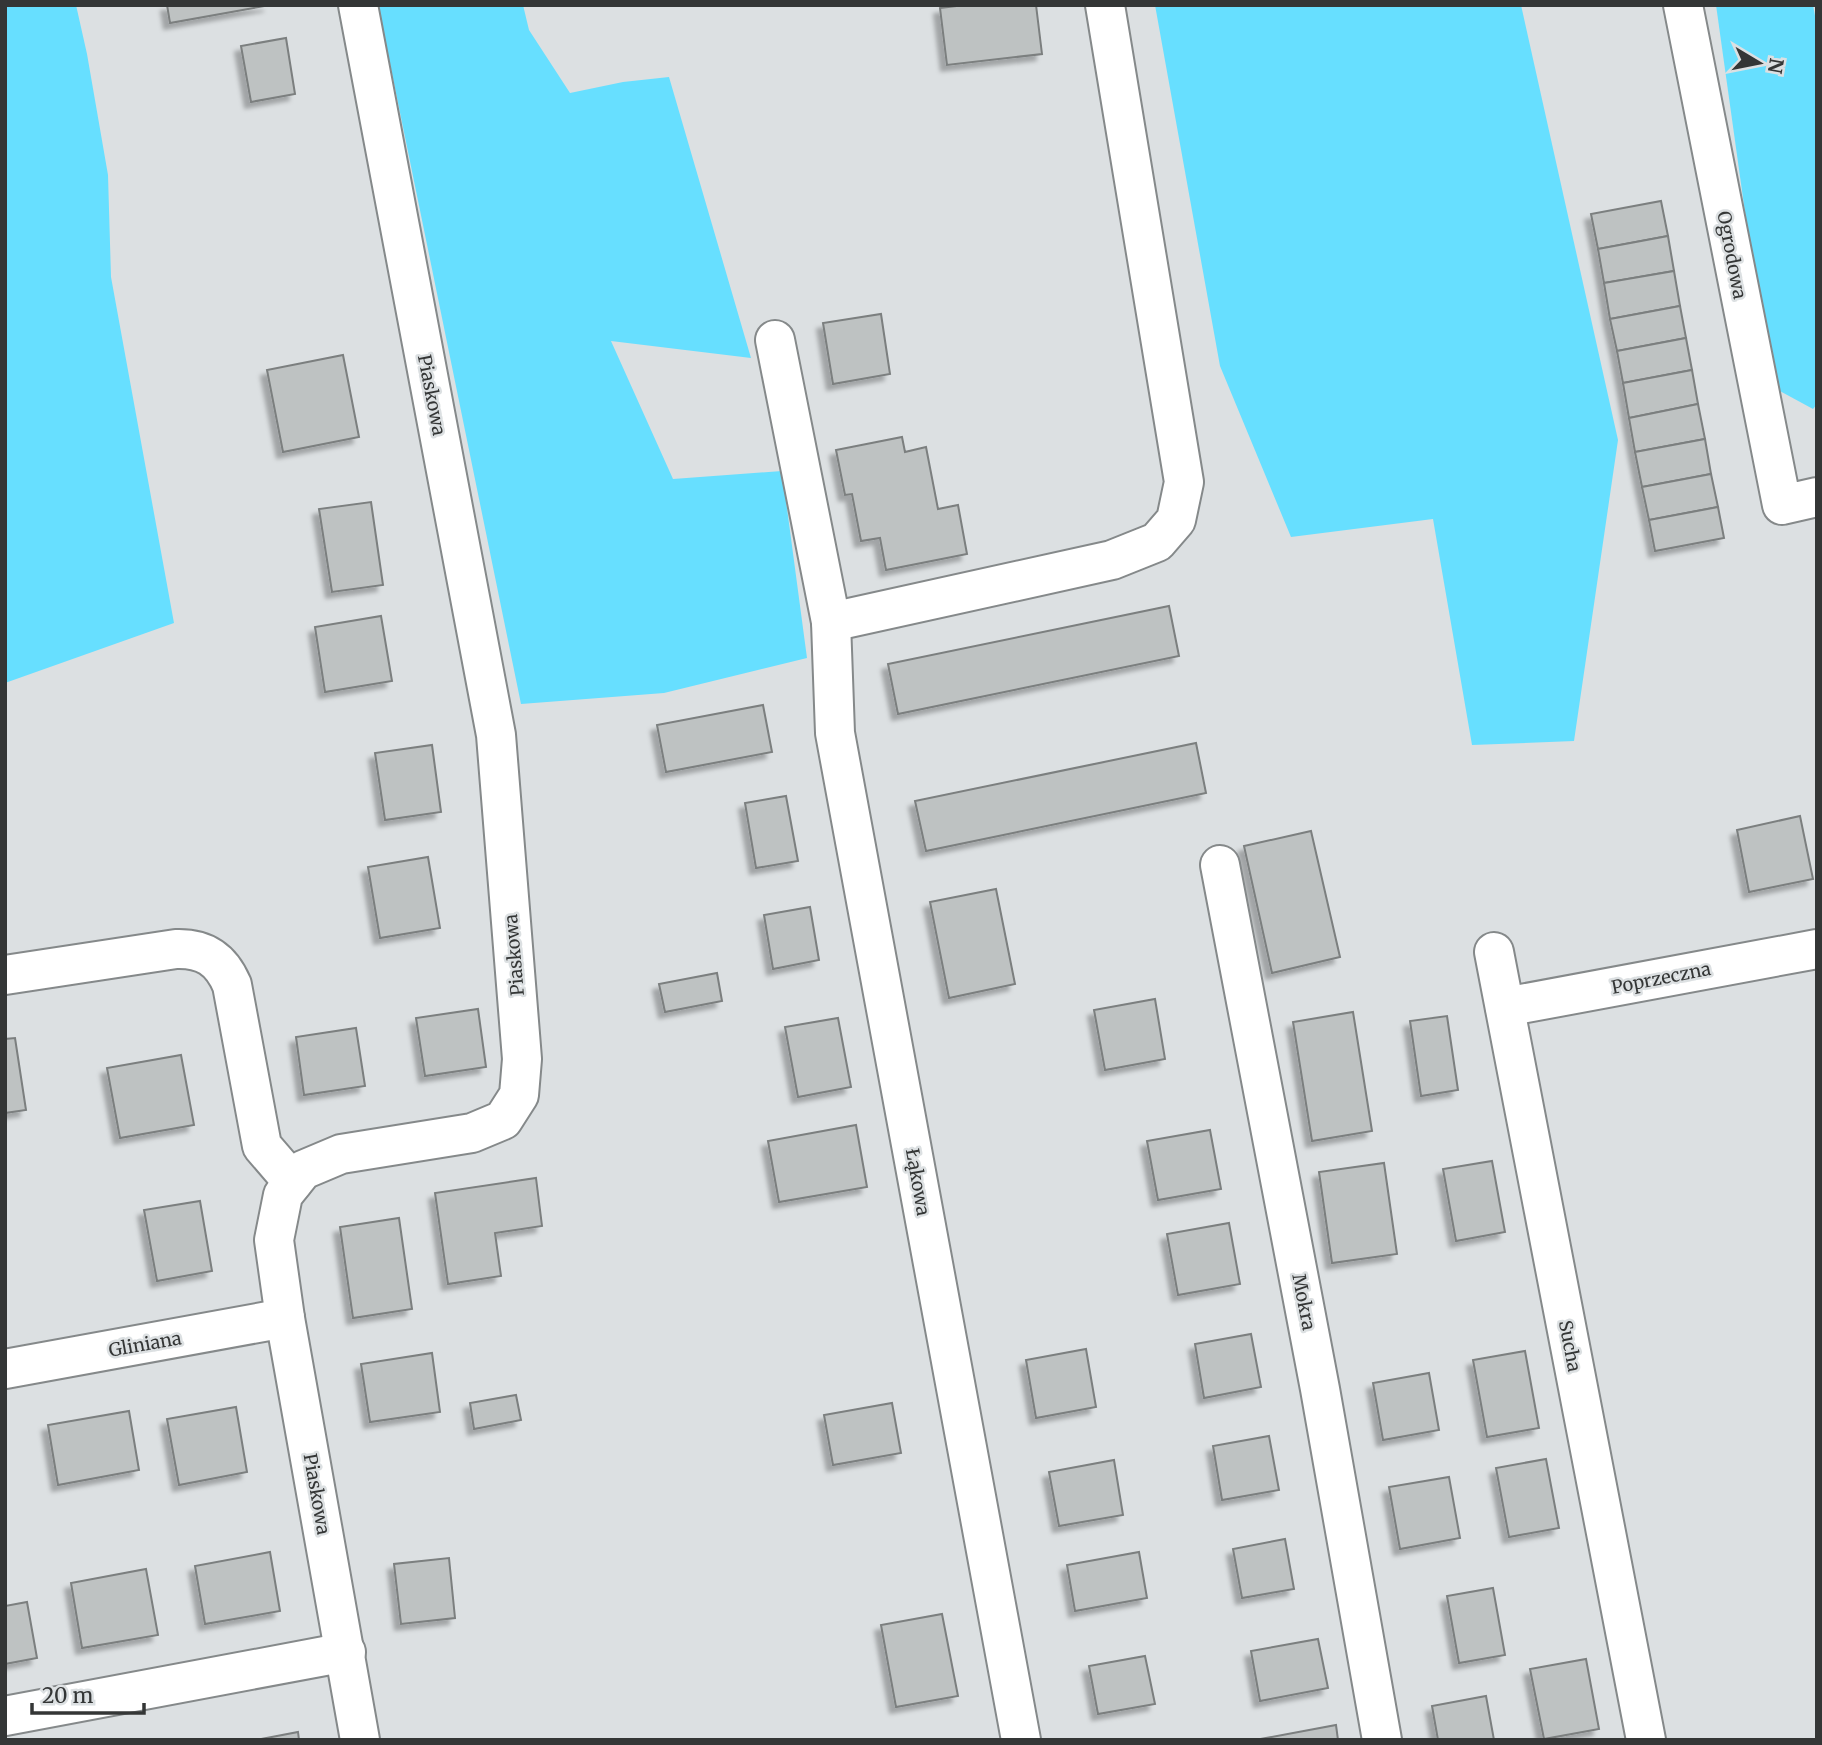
<svg xmlns="http://www.w3.org/2000/svg" width="1822" height="1745" viewBox="0 0 1822 1745" font-family="Merriweather,serif">
<defs>
<filter id="shadow"><feDropShadow dx="-6" dy="6" stdDeviation="2" flood-color="#0004"/></filter>
</defs>
<rect width="100%" height="100%" fill="#dce0e2"/>
<g fill="#67dfff">
<polygon points="5,5 76,5 87,54 108,175 111,277 174,623 5,683"/>
<polygon points="378,5 523,5 529,30 570,93 623,82 669,77 751,358 611,341 673,479 782,471 807,658 664,693 521,704"/>
<polygon points="1155,5 1521,5 1618,440 1574,741 1472,745 1433,519 1291,537 1220,366"/>
<polygon points="1716,5 1813,5 1817,26 1817,404 1813,409 1778,390 1758,305"/>
</g>
<g fill="#bec2c2" stroke="#7b7f7f" stroke-width="2" filter="url(#shadow)">
<polygon points="167,5 270,5 170,23"/>
<polygon points="965,5 1036,5 1042,54 947,65 940,8"/>
<polygon points="286,38 295,94 251,102 241,46"/>
<polygon points="1661,201 1668,236 1598,249 1591,214"/>
<polygon points="1668,236 1674,271 1604,283 1598,249"/>
<polygon points="1674,271 1680,306 1610,319 1604,283"/>
<polygon points="1680,306 1686,338 1617,351 1610,319"/>
<polygon points="881,314 890,374 833,384 823,323"/>
<polygon points="1686,338 1692,370 1623,383 1617,351"/>
<polygon points="343,355 359,437 283,452 267,370"/>
<polygon points="1692,370 1698,404 1629,418 1623,383"/>
<polygon points="1698,404 1705,439 1635,452 1629,418"/>
<polygon points="902,437 905,452 926,447 938,509 958,505 967,554 886,570 880,538 861,541 852,494 845,495 836,450"/>
<polygon points="1705,439 1711,474 1642,487 1635,452"/>
<polygon points="1711,474 1718,507 1649,520 1642,487"/>
<polygon points="371,502 383,585 332,592 319,509"/>
<polygon points="1718,507 1724,538 1655,551 1649,520"/>
<polygon points="1169,606 1179,656 898,714 888,664"/>
<polygon points="381,616 392,681 325,692 315,627"/>
<polygon points="763,705 772,752 666,772 657,725"/>
<polygon points="1196,743 1206,793 926,851 915,801"/>
<polygon points="432,745 441,812 385,820 375,753"/>
<polygon points="786,796 798,861 756,868 745,803"/>
<polygon points="1800,816 1813,879 1749,892 1737,830"/>
<polygon points="1311,831 1340,957 1272,973 1244,846"/>
<polygon points="428,857 440,928 380,938 368,867"/>
<polygon points="996,889 1015,984 949,998 930,902"/>
<polygon points="810,907 819,960 773,969 764,915"/>
<polygon points="717,973 722,1001 665,1012 659,984"/>
<polygon points="1155,999 1165,1059 1105,1070 1094,1010"/>
<polygon points="478,1009 486,1067 425,1076 416,1018"/>
<polygon points="1353,1012 1372,1131 1312,1141 1293,1022"/>
<polygon points="1447,1016 1458,1090 1421,1096 1410,1021"/>
<polygon points="838,1018 851,1087 798,1097 785,1027"/>
<polygon points="356,1028 365,1086 304,1095 296,1037"/>
<polygon points="15,1038 26,1110 5,1113 5,1039"/>
<polygon points="181,1055 194,1125 120,1138 107,1068"/>
<polygon points="856,1125 867,1187 779,1202 768,1141"/>
<polygon points="1210,1130 1221,1189 1158,1200 1147,1141"/>
<polygon points="1492,1161 1505,1232 1456,1241 1443,1169"/>
<polygon points="1384,1163 1397,1254 1332,1263 1319,1172"/>
<polygon points="536,1178 542,1226 495,1233 501,1276 448,1284 435,1193"/>
<polygon points="200,1201 212,1271 157,1281 144,1210"/>
<polygon points="399,1218 412,1309 353,1318 340,1227"/>
<polygon points="1229,1223 1240,1284 1178,1295 1167,1234"/>
<polygon points="1251,1334 1261,1387 1204,1398 1195,1344"/>
<polygon points="1086,1349 1096,1407 1036,1418 1026,1360"/>
<polygon points="1525,1351 1539,1428 1487,1437 1473,1360"/>
<polygon points="432,1353 440,1412 370,1422 361,1364"/>
<polygon points="1429,1373 1439,1430 1383,1440 1373,1383"/>
<polygon points="516,1395 521,1420 474,1429 470,1403"/>
<polygon points="892,1403 901,1453 833,1465 824,1415"/>
<polygon points="236,1407 247,1472 179,1485 167,1419"/>
<polygon points="129,1411 139,1470 58,1485 48,1425"/>
<polygon points="1269,1436 1279,1490 1222,1500 1213,1446"/>
<polygon points="1546,1459 1559,1528 1509,1537 1496,1468"/>
<polygon points="1114,1460 1123,1515 1059,1526 1049,1472"/>
<polygon points="1449,1477 1460,1538 1400,1549 1389,1487"/>
<polygon points="1285,1539 1294,1589 1242,1598 1233,1549"/>
<polygon points="270,1552 280,1611 205,1624 195,1566"/>
<polygon points="1139,1552 1147,1598 1075,1611 1067,1565"/>
<polygon points="449,1558 455,1618 401,1624 394,1564"/>
<polygon points="146,1569 158,1635 82,1648 71,1583"/>
<polygon points="1493,1588 1505,1655 1459,1663 1447,1596"/>
<polygon points="27,1602 37,1658 5,1664 5,1606"/>
<polygon points="942,1614 958,1696 896,1707 881,1625"/>
<polygon points="1318,1639 1328,1688 1260,1701 1251,1651"/>
<polygon points="1145,1656 1155,1704 1098,1714 1089,1666"/>
<polygon points="1586,1659 1599,1729 1544,1739 1530,1669"/>
<polygon points="1486,1696 1494,1740 1438,1740 1432,1706"/>
<polygon points="1336,1725 1338,1740 1255,1740"/>
<polygon points="298,1732 299,1740 256,1740"/>
</g>
<g fill="none" stroke-linecap="round" stroke-linejoin="round">
<defs>
<g id="minor">
<polyline points="358,5 496,735 522,1059 519,1095 503,1120 472,1133 341,1154 303,1170 283,1195 274,1240 285,1318 360,1740"/>
<polyline points="1683,5 1782,505 1817,497"/>
<polyline points="775,340 831,622 835,733 1021,1740"/>
<polyline points="831,622 1112,560 1157,542 1176,520 1184,482 1105,5"/>
<polyline points="1220,865 1320,1389 1382,1740"/>
<polyline points="1494,952 1646,1740"/>
<path d="M5,975L176,949C204,948 221,959 232,985L262,1146L293,1182"/>
<polyline points="1505,1007 1817,949"/>
<polyline points="5,1369 285,1318"/>
<polyline points="5,1716 346,1652"/>
</g>
</defs>
<use href="#minor" stroke="#85898a" stroke-width="42"/>
<use href="#minor" stroke="#fff" stroke-width="38"/>
</g>
<g text-anchor="middle" dominant-baseline="central" stroke-width="5" stroke-linejoin="round" paint-order="stroke">
<g font-size="18" fill="#343636" stroke="#dce0e2">
<text transform="translate(1732 255) rotate(79)">Ogrodowa</text>
<text transform="translate(432 395) rotate(79)">Piaskowa</text>
<text transform="translate(514 955) rotate(-95)">Piaskowa</text>
<text transform="translate(1661 978) rotate(-11)">Poprzeczna</text>
<text transform="translate(918 1182) rotate(80)">Łąkowa</text>
<text transform="translate(1304 1302) rotate(79)">Mokra</text>
<text transform="translate(145 1344) rotate(-10)">Gliniana</text>
<text transform="translate(1570 1346) rotate(79)">Sucha</text>
<text transform="translate(317 1494) rotate(80)">Piaskowa</text>
</g>
</g>
<rect width="1822" height="1745" fill="none" stroke="#343636" stroke-width="14"/>
<g transform="translate(1759 63) rotate(100)" stroke="#dce0e2" stroke-width="5" paint-order="stroke">
<path d="M0-5L12 26L0 18L-12 26Z" fill="#343636"/>
<text y="-10" font-size="19" font-weight="bold" text-anchor="middle" fill="#343636">N</text>
</g>
<path d="M32 1703v10h112v-10" fill="none" stroke="#343636" stroke-width="3.5"/>
<text x="42" y="1703" font-size="21" fill="#343636" stroke="#dce0e2" stroke-width="5" paint-order="stroke">20 m</text>
</svg>
